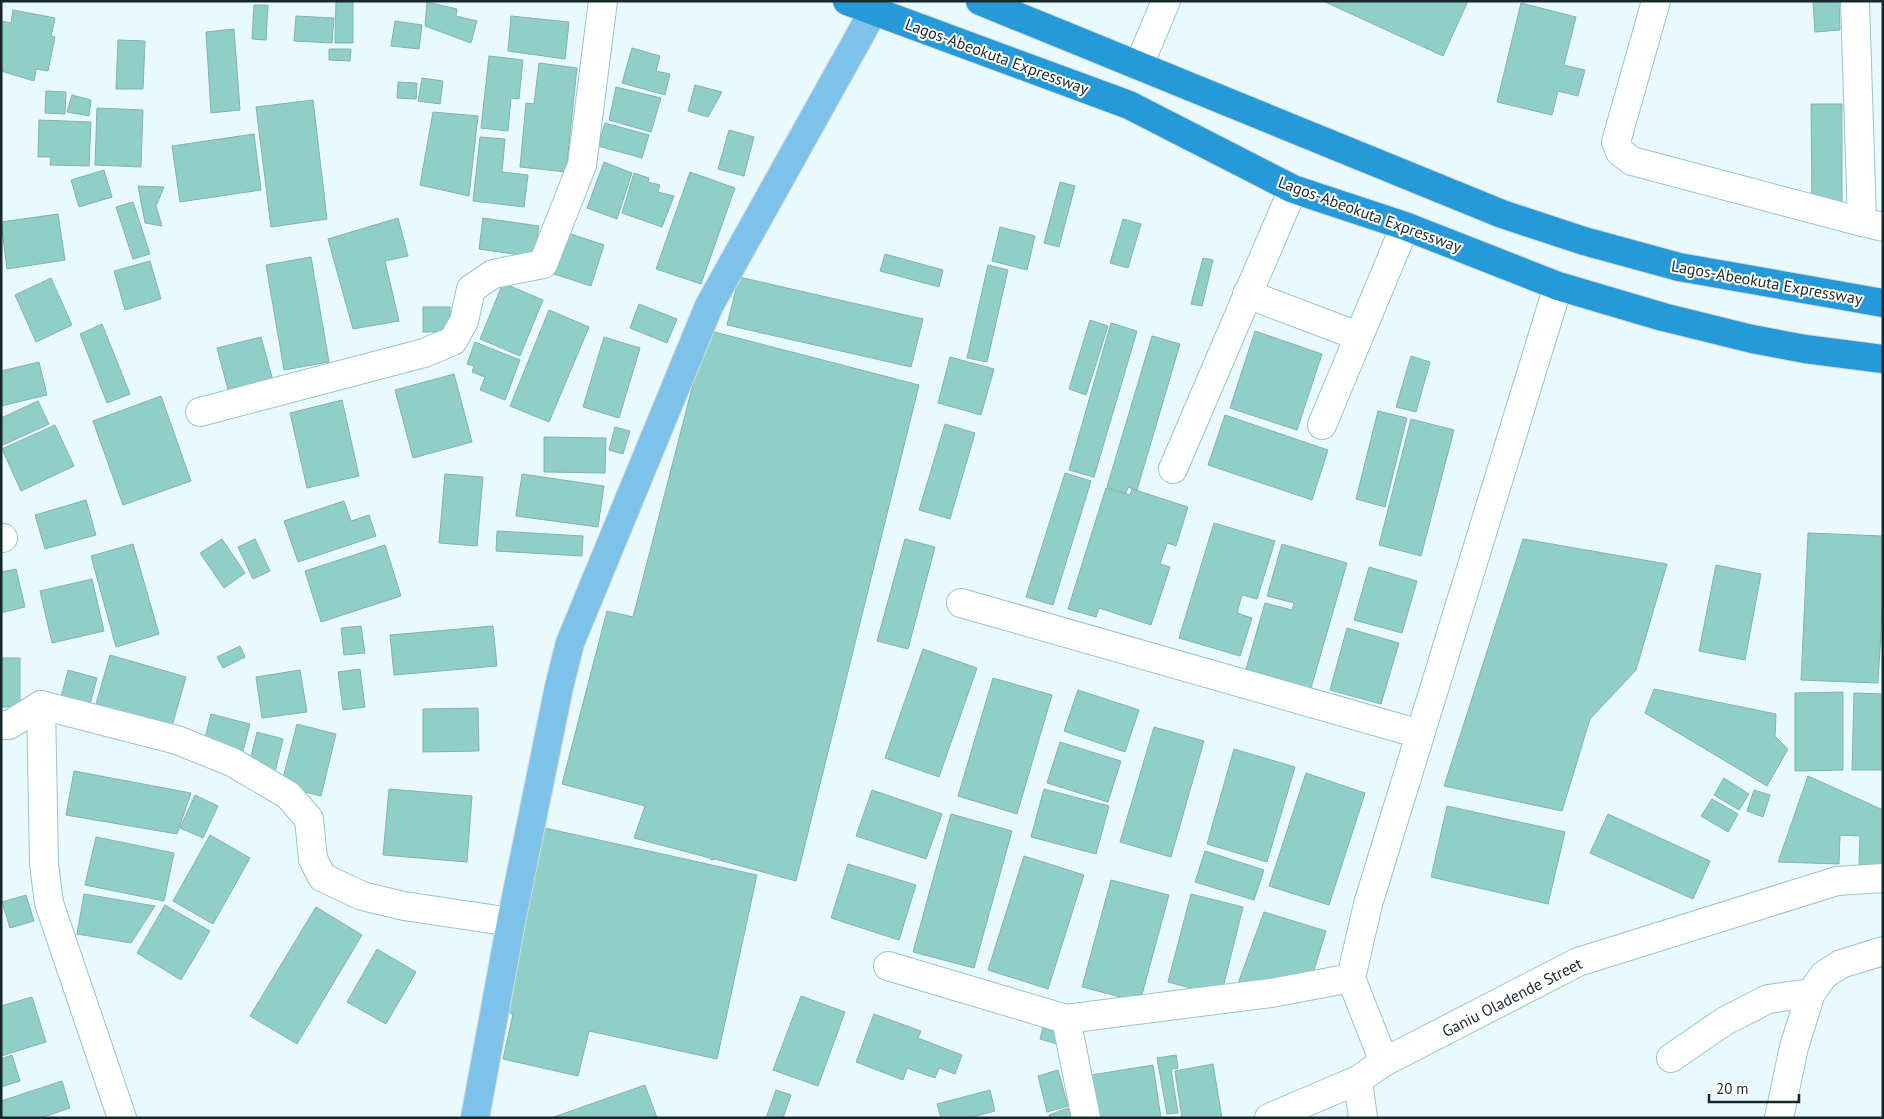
<svg xmlns="http://www.w3.org/2000/svg" width="1884" height="1119" viewBox="0 0 1884 1119" font-family="'PT Sans',sans-serif">
<rect width="100%" height="100%" fill="#e8fafe"/>
<g fill="#90cfc7" stroke="#85b2ac">
<polygon points="336,1 353,1 353,43 335,43"/>
<polygon points="1323,1 1468,1 1443,56"/>
<polygon points="1813,1 1839,1 1840,30 1815,32"/>
<polygon points="427,2 457,9 456,16 477,21 471,43 425,26"/>
<polygon points="1521,3 1576,17 1564,65 1585,70 1578,96 1558,91 1552,115 1497,102"/>
<polygon points="254,5 268,5 266,40 252,39"/>
<polygon points="13,10 55,18 51,36 55,37 48,71 36,69 34,81 1,71 1,21 11,23"/>
<polygon points="296,16 334,18 332,43 294,41"/>
<polygon points="511,16 569,22 565,59 508,51"/>
<polygon points="395,21 422,25 419,49 391,46"/>
<polygon points="234,29 240,110 211,113 206,32"/>
<polygon points="118,40 145,41 143,89 116,89"/>
<polygon points="632,48 660,56 656,71 670,74 665,95 622,83"/>
<polygon points="329,49 351,49 350,61 329,60"/>
<polygon points="489,56 523,60 519,99 511,98 508,131 481,128"/>
<polygon points="539,63 577,68 566,172 520,167 526,103 534,104"/>
<polygon points="422,78 443,81 440,104 418,101"/>
<polygon points="398,82 417,83 416,99 397,98"/>
<polygon points="695,85 722,92 708,117 688,111"/>
<polygon points="616,87 661,98 651,132 609,120"/>
<polygon points="46,91 66,92 65,114 45,113"/>
<polygon points="72,95 91,100 89,116 67,112"/>
<polygon points="313,100 327,219 271,227 256,107"/>
<polygon points="1811,104 1842,104 1842,204 1812,205"/>
<polygon points="97,108 143,110 141,167 95,165"/>
<polygon points="433,112 478,116 469,196 420,185"/>
<polygon points="39,120 91,122 89,166 50,165 51,157 38,157"/>
<polygon points="605,123 649,135 642,158 598,146"/>
<polygon points="729,130 754,137 744,176 718,169"/>
<polygon points="254,134 261,190 180,202 172,146"/>
<polygon points="480,137 505,139 502,172 528,175 524,207 473,201"/>
<polygon points="604,162 632,173 617,219 587,208"/>
<polygon points="104,170 112,197 79,207 71,180"/>
<polygon points="690,172 735,188 701,284 656,269"/>
<polygon points="634,173 649,178 648,182 660,185 658,192 674,196 662,227 622,213"/>
<polygon points="1060,182 1075,186 1059,247 1044,243"/>
<polygon points="138,186 164,187 156,206 162,226 145,223"/>
<polygon points="133,202 150,254 133,259 116,207"/>
<polygon points="58,214 65,260 7,269 1,222"/>
<polygon points="398,218 408,256 385,261 399,321 353,329 328,239"/>
<polygon points="483,218 539,226 534,257 479,249"/>
<polygon points="1123,219 1141,224 1128,268 1110,263"/>
<polygon points="1000,227 1035,236 1027,270 992,261"/>
<polygon points="568,233 604,245 591,286 554,274"/>
<polygon points="885,254 943,270 939,287 880,271"/>
<polygon points="311,257 329,362 284,370 266,265"/>
<polygon points="1203,258 1213,260 1202,306 1191,304"/>
<polygon points="150,261 161,299 125,310 114,271"/>
<polygon points="988,265 1008,270 987,362 967,358"/>
<polygon points="739,277 923,319 911,367 727,325"/>
<polygon points="51,278 72,325 36,342 15,295"/>
<polygon points="503,283 543,300 520,356 480,339"/>
<polygon points="639,304 677,319 667,343 630,328"/>
<rect x="423" y="307" width="27" height="25"/>
<polygon points="549,310 589,327 549,422 510,406"/>
<polygon points="1090,320 1108,326 1086,395 1069,389"/>
<polygon points="1111,323 1137,331 1094,477 1069,470"/>
<polygon points="102,324 130,394 107,403 80,334"/>
<polygon points="707,330 919,385 796,881 715,859 711,860 710,858 634,838 645,806 562,784 607,611 633,617"/>
<polygon points="1255,331 1322,354 1297,430 1230,408"/>
<polygon points="1152,336 1180,344 1137,490 1128,487 1126,493 1107,487"/>
<polygon points="261,337 273,381 229,393 217,348"/>
<polygon points="604,337 640,348 619,418 583,407"/>
<polygon points="475,342 520,360 505,400 480,390 485,377 472,372 474,366 467,364"/>
<polygon points="1411,356 1430,362 1416,412 1396,407"/>
<polygon points="950,357 994,369 981,415 938,403"/>
<polygon points="39,362 47,395 1,406 1,371"/>
<polygon points="454,374 472,442 413,458 395,390"/>
<polygon points="161,396 191,481 123,505 93,421"/>
<polygon points="342,400 359,476 307,488 290,413"/>
<polygon points="38,401 49,424 3,445 1,442 1,418"/>
<polygon points="1378,411 1407,418 1385,507 1356,499"/>
<polygon points="1225,415 1328,450 1312,500 1208,465"/>
<polygon points="1411,419 1454,430 1421,556 1379,545"/>
<polygon points="945,424 975,433 950,519 919,510"/>
<polygon points="55,425 74,466 21,491 2,449"/>
<polygon points="615,427 630,431 623,454 609,450"/>
<polygon points="544,437 606,438 605,473 544,472"/>
<polygon points="1065,473 1091,481 1053,605 1026,597"/>
<polygon points="445,474 483,477 477,546 439,543"/>
<polygon points="522,474 604,486 598,527 516,516"/>
<polygon points="1106,488 1130,495 1132,489 1188,507 1176,546 1167,543 1160,564 1170,567 1151,625 1099,608 1096,617 1068,609"/>
<polygon points="86,500 96,535 45,549 35,515"/>
<polygon points="344,501 351,521 369,515 376,536 298,562 284,521"/>
<polygon points="1214,523 1275,541 1257,599 1242,595 1237,613 1252,618 1240,656 1179,638"/>
<polygon points="497,531 583,536 582,556 496,551"/>
<polygon points="1808,533 1883,536 1883,597 1878,683 1801,680"/>
<polygon points="222,539 245,573 224,588 200,553"/>
<polygon points="255,539 270,571 253,579 238,547"/>
<polygon points="905,539 935,547 908,649 877,641"/>
<polygon points="1523,539 1667,564 1636,670 1590,719 1562,811 1444,786"/>
<polygon points="133,544 159,634 116,647 91,556"/>
<polygon points="1282,544 1347,563 1311,688 1246,669 1265,603 1292,610 1294,603 1267,596"/>
<polygon points="385,545 401,596 321,622 305,571"/>
<polygon points="1716,565 1761,574 1745,660 1699,651"/>
<polygon points="1369,567 1417,581 1402,633 1354,620"/>
<polygon points="16,569 25,607 1,613 1,572"/>
<polygon points="92,579 104,631 52,643 40,591"/>
<polygon points="361,626 365,653 344,655 341,628"/>
<polygon points="493,626 497,666 394,675 390,635"/>
<polygon points="1347,628 1399,643 1381,704 1330,690"/>
<polygon points="240,646 245,657 223,668 217,657"/>
<polygon points="923,649 977,668 939,777 885,758"/>
<polygon points="110,655 186,677 170,733 94,711"/>
<rect x="1" y="658" width="19" height="49"/>
<polygon points="360,669 365,707 343,710 338,672"/>
<polygon points="68,670 97,678 88,712 59,705"/>
<polygon points="300,670 307,712 262,718 256,677"/>
<polygon points="993,678 1052,695 1017,814 958,796"/>
<polygon points="1654,689 1776,714 1775,736 1788,749 1767,786 1645,713"/>
<polygon points="1078,690 1139,710 1125,752 1064,731"/>
<polygon points="1843,692 1843,770 1795,771 1795,693"/>
<polygon points="1854,693 1883,694 1883,770 1852,770"/>
<polygon points="478,708 479,751 423,752 423,709"/>
<polygon points="211,714 250,724 243,751 204,742"/>
<polygon points="297,724 336,734 321,796 281,786"/>
<polygon points="1154,727 1204,741 1171,857 1120,842"/>
<polygon points="257,732 283,739 274,776 248,769"/>
<polygon points="1060,742 1121,761 1108,802 1047,783"/>
<polygon points="1234,749 1295,767 1267,862 1207,844"/>
<polygon points="74,771 191,793 177,834 66,815"/>
<polygon points="1306,773 1365,793 1329,905 1269,886"/>
<polygon points="1808,776 1883,810 1883,866 1859,865 1860,836 1840,835 1839,864 1778,862"/>
<polygon points="1724,778 1749,794 1739,810 1714,795"/>
<polygon points="389,789 472,796 467,862 383,855"/>
<polygon points="1044,789 1109,806 1096,854 1031,837"/>
<polygon points="872,790 942,814 926,859 856,836"/>
<polygon points="1754,790 1770,795 1763,817 1747,811"/>
<polygon points="195,795 218,806 203,838 180,828"/>
<polygon points="1712,799 1738,814 1728,832 1701,816"/>
<polygon points="1447,806 1565,832 1548,904 1431,877"/>
<polygon points="951,814 1012,831 974,968 913,952"/>
<polygon points="1608,814 1710,861 1693,899 1590,853"/>
<polygon points="536,826 757,875 717,1059 589,1031 578,1076 503,1059 513,1014 496,1010"/>
<polygon points="210,835 250,858 213,924 173,901"/>
<polygon points="96,837 174,853 164,901 85,885"/>
<polygon points="1205,851 1264,870 1254,900 1195,882"/>
<polygon points="1024,856 1084,875 1048,989 988,970"/>
<polygon points="848,864 916,885 899,940 831,918"/>
<polygon points="1111,880 1169,895 1140,1002 1082,987"/>
<polygon points="84,894 155,906 131,943 77,934"/>
<polygon points="1191,894 1243,907 1221,996 1168,982"/>
<polygon points="26,895 34,921 10,928 2,902"/>
<polygon points="165,905 210,931 181,980 137,953"/>
<polygon points="316,907 362,935 297,1044 250,1016"/>
<polygon points="1264,912 1326,931 1310,983 1236,989"/>
<polygon points="377,949 416,972 386,1024 347,1002"/>
<polygon points="801,996 845,1012 818,1086 773,1070"/>
<polygon points="32,997 46,1042 1,1056 1,1006"/>
<polygon points="874,1014 921,1031 918,1038 962,1055 955,1074 939,1068 935,1078 907,1068 903,1080 856,1062"/>
<polygon points="1045,1019 1066,1025 1061,1045 1040,1039"/>
<polygon points="12,1055 20,1081 1,1087 1,1059"/>
<polygon points="1176,1055 1178,1068 1171,1069 1178,1113 1167,1114 1157,1058"/>
<polygon points="1213,1064 1222,1118 1182,1118 1175,1071"/>
<polygon points="1153,1065 1161,1118 1098,1118 1091,1075"/>
<polygon points="1058,1070 1068,1106 1047,1112 1038,1076"/>
<polygon points="62,1081 70,1108 40,1118 1,1118 1,1101"/>
<polygon points="645,1085 657,1118 551,1118"/>
<polygon points="776,1090 791,1095 783,1118 766,1118"/>
<polygon points="990,1090 995,1111 969,1118 941,1118 937,1104"/>
<polygon points="1068,1108 1072,1118 1050,1118 1049,1115"/>
</g>
<g fill="none" stroke-linecap="round" stroke-linejoin="round">
<defs>
<g id="minor">
<polyline points="1656,1 1616,142 1620,152 1632,161 1862,222"/>
<polyline points="1855,1 1862,222 1883,227"/>
<polyline points="1139,65 1166,1"/>
<polyline points="1247,294 1358,336"/>
<polyline points="200,412 424,353 453,341 464,321 471,289 493,274 543,264 582,165 603,1"/>
<polyline points="1322,425 1405,226"/>
<polyline points="1173,469 1293,189"/>
<polyline points="1,538 3,538"/>
<polyline points="961,603 1420,734"/>
<polyline points="41,705 44,864 49,903 122,1118"/>
<polyline points="1,725 9,725 41,705 177,740 232,762 288,795 309,819 313,859 322,877 362,896 404,906 511,922"/>
<polyline points="888,966 1066,1019 1271,993 1351,978"/>
<polyline points="1066,1019 1086,1118"/>
<polyline points="1671,1058 1725,1021 1768,999 1811,993"/>
<polyline points="1384,1062 1351,978 1368,904 1558,286"/>
<polyline points="1358,1080 1363,1118"/>
<polyline points="1269,1118 1358,1080 1384,1062 1578,962 1837,881 1883,878"/>
<polyline points="1779,1118 1794,1047 1811,993 1824,975 1841,964 1883,951"/>
</g>
<polyline id="major" points="475,1118 511,922 559,687 570,643 709,306 874,10"/>
<g id="highway">
<polyline points="847,1 1129,105 1293,189 1405,226 1558,286 1663,317 1752,339 1805,349 1883,359"/>
<polyline points="980,1 1502,214 1584,241 1679,267 1883,303"/>
</g>
</defs>
<use href="#minor" stroke="#98c4ce" stroke-width="30"/>
<use href="#major" stroke="#d5d8d9" stroke-width="30"/>
<use href="#highway" stroke="#d5d8d9" stroke-width="30"/>
<use href="#minor" stroke="#fff" stroke-width="28"/>
<use href="#major" stroke="#7dc2e8" stroke-width="28"/>
<use href="#highway" stroke="#269ad9" stroke-width="28"/>
</g>
<g text-anchor="middle" dominant-baseline="central" stroke-width="4" stroke-linejoin="round" paint-order="stroke">
<g font-size="16" fill="#16282b" stroke="#fff">
<text transform="translate(997 56) rotate(20)">Lagos-Abeokuta Expressway</text>
<text transform="translate(1370 214) rotate(20)">Lagos-Abeokuta Expressway</text>
<text transform="translate(1767 282) rotate(10)">Lagos-Abeokuta Expressway</text>
<text transform="translate(1512 997) rotate(-27)">Ganiu Oladende Street</text>
</g>
</g>
<rect width="1884" height="1119" fill="none" stroke="#16282b" stroke-width="5"/>
<path d="M1709 1094v8h90v-8" fill="none" stroke="#16282b" stroke-width="2.5"/>
<text x="1716" y="1094" font-size="15" fill="#16282b" stroke="#ffffff" stroke-width="4" paint-order="stroke">20 m</text>
</svg>
